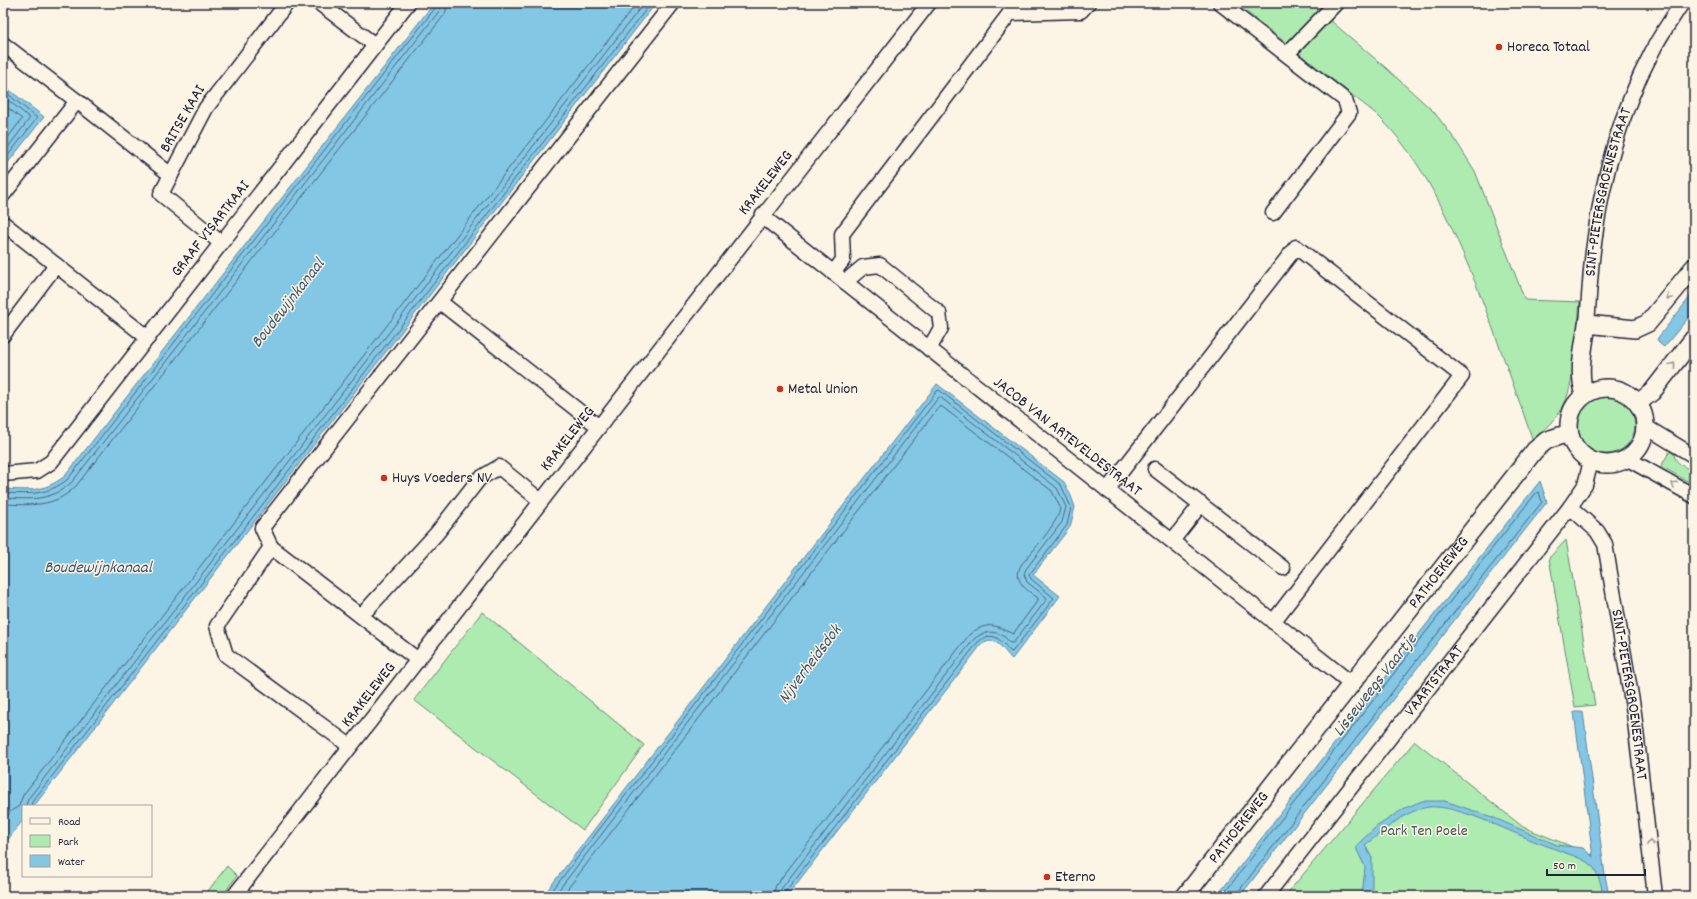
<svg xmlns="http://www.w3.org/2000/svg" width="1697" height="899" viewBox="0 0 1697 899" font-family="Dekko,sans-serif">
<rect width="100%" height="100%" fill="#fcf5e5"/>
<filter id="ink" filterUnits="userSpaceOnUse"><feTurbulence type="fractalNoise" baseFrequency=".025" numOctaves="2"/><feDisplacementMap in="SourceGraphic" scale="8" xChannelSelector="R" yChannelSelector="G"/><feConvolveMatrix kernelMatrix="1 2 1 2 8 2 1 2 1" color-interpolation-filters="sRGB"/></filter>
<g filter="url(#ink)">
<g fill="#aeebb1" stroke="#688676">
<path d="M1235,3H1310L1386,68L1434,112L1454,138L1475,171L1525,300L1580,302C1577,331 1576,374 1566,400C1560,416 1544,429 1533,441C1515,389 1497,338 1477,287C1452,226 1424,159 1375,113Z"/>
<circle cx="1606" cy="425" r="29"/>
<path d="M1670,451L1674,454C1675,464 1686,467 1694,472V485L1661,466Z"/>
<polygon points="1566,540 1595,705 1575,707 1549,558"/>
<polygon points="482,612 644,745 583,830 414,700"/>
<polygon points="1415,741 1523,827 1600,858 1602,896 1285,896"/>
<polygon points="227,866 237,876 222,896 204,896"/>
</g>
<g fill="#83c7e4" stroke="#5c85a0">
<path d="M434,3H656L34,806H23V820L3,846V489C30,490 42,493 65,476Z"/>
<polygon points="3,85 44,117 3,169"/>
<polygon points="1694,292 1694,311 1664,347 1660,344 1657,339"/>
<path d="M937,384L1064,482L1071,496L1075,507L1070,527L1033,575L1060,596L1012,659C1002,649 996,634 981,645L787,896H543Z"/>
<path d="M1540,481L1547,502C1444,632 1343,765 1240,896H1217L1418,635Z"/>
<path d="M1574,712H1583L1605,875L1609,896H1603C1602,887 1598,871 1591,865C1581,857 1567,854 1555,849C1526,839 1499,825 1471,815C1457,811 1444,806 1429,807C1405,810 1384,831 1365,845L1372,858V888L1370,896H1362L1365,867L1356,848L1359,843L1376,827L1405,808L1422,801H1445L1492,817L1557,845L1583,848L1593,857Z"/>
</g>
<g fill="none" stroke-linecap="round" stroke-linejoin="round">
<g stroke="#49647f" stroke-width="1">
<polyline points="3,90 37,118 3,162"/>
<polyline points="3,96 30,118 3,154"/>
<polyline points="3,104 22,119 3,144"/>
<path d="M3,493C29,494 47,496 68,479L436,7L437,3"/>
<path d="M3,498C31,499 50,502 72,482L440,10L442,3"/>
<path d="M3,504C32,505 54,508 76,486L445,14L448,3"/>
<polyline points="26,806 28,799 644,3"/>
<polyline points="31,806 32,802 651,3"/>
<polyline points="3,821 11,811 19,806 23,795 637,3"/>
<path d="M548,896L937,391L939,390L1061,485L1071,507L1067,525L1029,575L1031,579L1054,598L1012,652L1010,651C1000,639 993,630 978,642L785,892L784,896"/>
<path d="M554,896L938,398L940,397L1057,488L1066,507L1062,522L1026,569L1024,574L1027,582L1046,597L1047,599L1013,643H1010C1001,630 986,629 974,639L781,889L779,896"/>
<path d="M562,896L939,407L941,406L1052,491C1054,496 1059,503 1060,508C1060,521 1030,554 1021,565C1012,581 1027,590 1038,598V600L1013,634C1008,632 1003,629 998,627C988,623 977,628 969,635L776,885L773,896"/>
<polyline points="1222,896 1422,637 1536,493 1539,492 1542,502 1430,643 1238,892 1237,896"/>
</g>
<defs>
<g id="minor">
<polyline points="319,3 375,45"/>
<polyline points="1220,3 1345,100 1349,113 1273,213"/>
<polyline points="3,44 77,101"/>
<polyline points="1287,54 1336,3"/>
<polyline points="3,195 77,101 171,175"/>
<polyline points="762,216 1352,684"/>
<polyline points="3,223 148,338"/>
<polyline points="221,243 161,194 206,108 287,3"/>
<polyline points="833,273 843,260 842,234 1010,13 1081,11 1088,3"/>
<polyline points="845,282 863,267 880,265 939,313 941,328 929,349"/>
<polyline points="440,302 599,427"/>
<path id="s1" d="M1587,324C1589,300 1590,275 1593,251C1601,183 1620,113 1652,52C1660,35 1672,19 1682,3"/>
<polyline points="3,335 56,265"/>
<polyline points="1646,427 1694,456"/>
<polyline points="1628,459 1694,496"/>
<polyline points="1155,469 1283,568"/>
<polyline points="3,474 37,471 51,462 408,3"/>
<polyline points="1107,490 1296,247 1462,376 1273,622"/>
<path id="s2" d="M1570,507L1597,531L1605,544L1634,713L1655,896"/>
<polyline points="1172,541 1201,504"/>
<polyline points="271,547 418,660"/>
<polyline points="361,616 437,533 479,479 499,467 541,501"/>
<polyline points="350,746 226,655 217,626 271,547 262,528 673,3"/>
<polyline points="234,896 929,3"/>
<path id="s3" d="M1266,896L1570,507L1585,485L1591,461"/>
</g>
<g id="major">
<circle cx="1607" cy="426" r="38"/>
<path d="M1585,395C1577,372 1584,347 1587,324L1635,329L1648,323L1694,267"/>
<polyline points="1638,403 1652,392 1694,338"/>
<path id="s4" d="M1185,896L1535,450L1547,440L1569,433"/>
</g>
</defs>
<use href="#minor" stroke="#22223b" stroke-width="17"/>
<use href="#major" stroke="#22223b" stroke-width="20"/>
<use href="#minor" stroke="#fcf5e5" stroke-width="14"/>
<use href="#major" stroke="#fcf5e5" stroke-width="17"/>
</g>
<defs><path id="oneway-chevron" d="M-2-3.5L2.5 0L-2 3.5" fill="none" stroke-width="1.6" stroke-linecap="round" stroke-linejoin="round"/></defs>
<g stroke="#9a9698">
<use href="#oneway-chevron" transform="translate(1669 297) rotate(130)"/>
<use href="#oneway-chevron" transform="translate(1673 365) rotate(-52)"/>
<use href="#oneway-chevron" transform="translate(1674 484) rotate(-150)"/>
<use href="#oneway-chevron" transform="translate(1650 843) rotate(-96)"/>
</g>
</g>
<g fill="#c8321e" stroke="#fcf5e5" stroke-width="1.5">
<circle cx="1499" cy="47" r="4"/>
<circle cx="780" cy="389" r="4"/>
<circle cx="384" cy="478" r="4"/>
<circle cx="1047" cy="877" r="4"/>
</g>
<g text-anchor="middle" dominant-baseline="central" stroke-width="3" stroke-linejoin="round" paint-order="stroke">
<g font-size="16" fill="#22223b" stroke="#fcf5e5" text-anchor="start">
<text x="1507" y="47">Horeca Totaal</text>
<text x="788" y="389">Metal Union</text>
<text x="392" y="478">Huys Voeders NV</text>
<text x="1055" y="877">Eterno</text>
</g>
<g font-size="16" fill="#22223b" stroke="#fcf5e5">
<text transform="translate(183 119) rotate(-60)">BRITSE KAAI</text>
<text transform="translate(766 183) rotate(-52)">KRAKELEWEG</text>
<text stroke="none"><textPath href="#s1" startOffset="134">SINT-PIETERSGROENESTRAAT</textPath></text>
<text transform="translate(211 229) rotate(-52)">GRAAF VISARTKAAI</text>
<text transform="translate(1067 437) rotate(38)">JACOB VAN ARTEVELDESTRAAT</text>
<text transform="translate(568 439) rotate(-52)">KRAKELEWEG</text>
<text stroke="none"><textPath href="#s4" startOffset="411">PATHOEKEWEG</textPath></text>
<text stroke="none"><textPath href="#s3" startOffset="273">VAARTSTRAAT</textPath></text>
<text stroke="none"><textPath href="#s2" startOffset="204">SINT-PIETERSGROENESTRAAT</textPath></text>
<text transform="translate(369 695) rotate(-52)">KRAKELEWEG</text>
<text stroke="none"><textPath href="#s4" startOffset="87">PATHOEKEWEG</textPath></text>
</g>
<g font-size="16" fill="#455458" stroke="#fcf5e5">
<text x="1424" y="831">Park Ten Poele</text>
</g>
<g font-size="17" font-style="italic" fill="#3f546e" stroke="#fcf5e5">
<text transform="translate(289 304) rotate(-52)">Boudewijnkanaal</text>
<text x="98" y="569">Boudewijnkanaal</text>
<text transform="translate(811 665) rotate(-53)">Nijverheidsdok</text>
<text transform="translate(1376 686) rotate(-52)">Lisseweegs Vaartje</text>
</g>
</g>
<rect width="1697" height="899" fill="none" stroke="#fcf5e5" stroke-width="16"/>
<rect x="8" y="8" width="1681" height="883" fill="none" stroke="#22223b" stroke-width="1.5" filter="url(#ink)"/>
<rect x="22" y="805" width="130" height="72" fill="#fcf5e5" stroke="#a5a1a1"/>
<rect x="30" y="818" width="20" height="6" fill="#fcf5e5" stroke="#a5a1a1"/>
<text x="58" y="825" font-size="12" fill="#22223b">Road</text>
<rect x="30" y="835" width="20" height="12" fill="#aeebb1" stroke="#a5a1a1"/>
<text x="58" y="845" font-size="12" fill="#22223b">Park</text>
<rect x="30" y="855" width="20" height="12" fill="#83c7e4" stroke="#a5a1a1"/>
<text x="58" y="865" font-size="12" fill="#22223b">Water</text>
<path d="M1547 869v6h98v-6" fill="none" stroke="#22223b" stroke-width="2"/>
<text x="1553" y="869" font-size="12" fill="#22223b" stroke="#fcf5e5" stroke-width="3" paint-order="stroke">50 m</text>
</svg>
